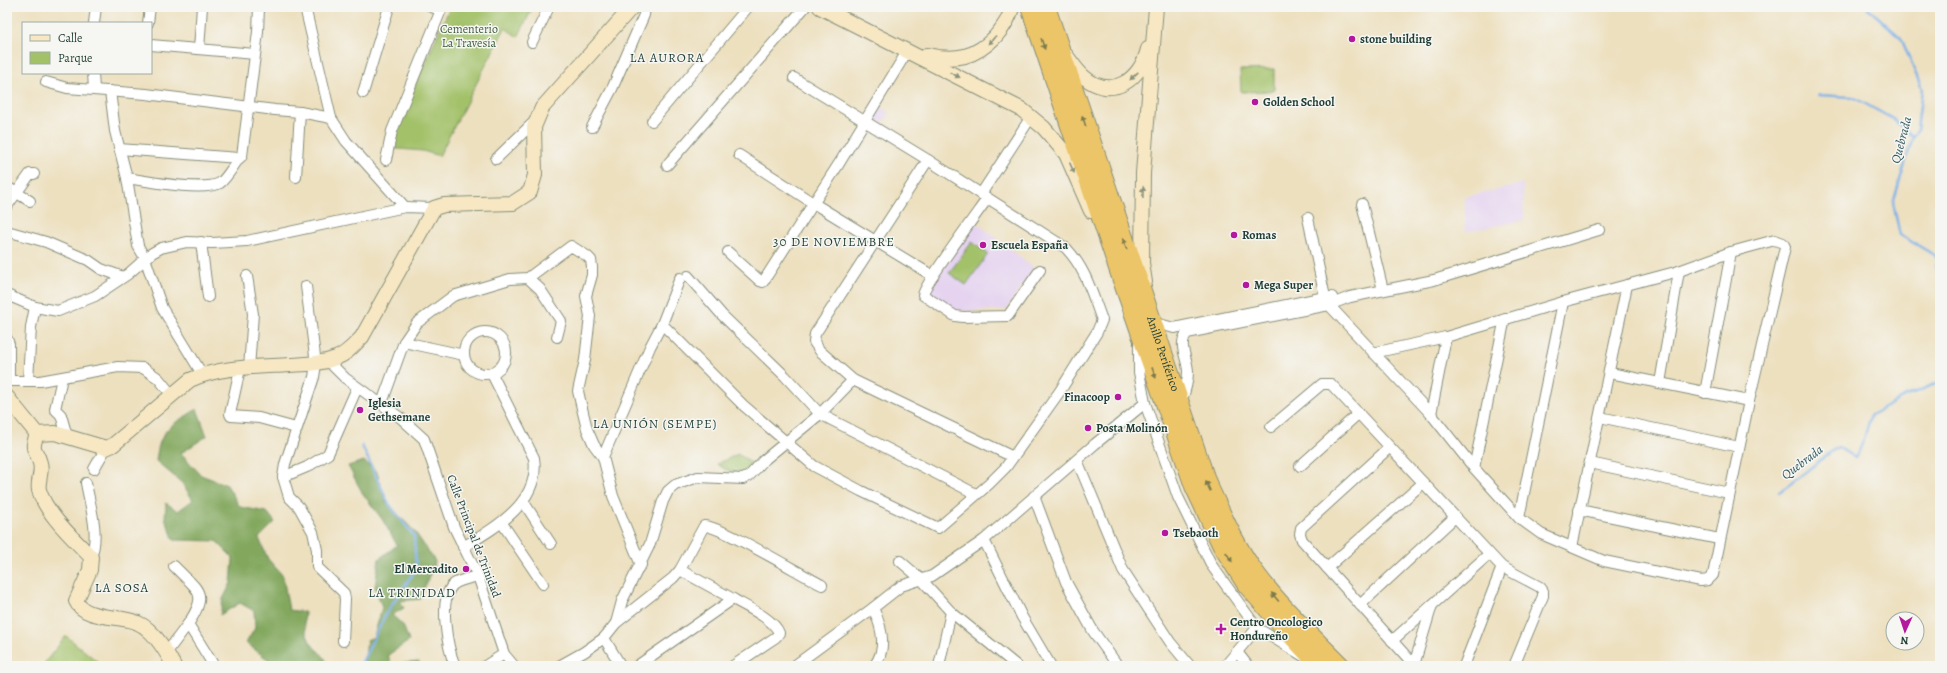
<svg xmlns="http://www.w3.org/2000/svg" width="1947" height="673" viewBox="0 0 1947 673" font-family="Alegreya,serif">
<rect width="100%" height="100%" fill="#f6f6f2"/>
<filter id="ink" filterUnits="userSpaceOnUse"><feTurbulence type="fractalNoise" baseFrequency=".025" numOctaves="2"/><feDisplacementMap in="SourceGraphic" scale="8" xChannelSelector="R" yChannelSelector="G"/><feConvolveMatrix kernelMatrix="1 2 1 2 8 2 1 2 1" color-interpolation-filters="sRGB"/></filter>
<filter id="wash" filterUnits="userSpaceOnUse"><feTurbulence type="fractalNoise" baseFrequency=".012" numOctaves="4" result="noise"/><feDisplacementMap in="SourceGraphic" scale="16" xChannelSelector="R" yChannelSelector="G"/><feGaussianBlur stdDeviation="0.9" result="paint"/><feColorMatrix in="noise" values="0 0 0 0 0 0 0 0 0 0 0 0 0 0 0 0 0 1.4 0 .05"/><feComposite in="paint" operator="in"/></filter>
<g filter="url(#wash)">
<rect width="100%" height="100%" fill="#ede0bf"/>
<g fill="#e5d3f0">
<polygon points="875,104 890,113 882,124 868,116"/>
<polygon points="1523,184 1524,220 1465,232 1465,197"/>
<polygon points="976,222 1034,268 1006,310 954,311 926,293"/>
</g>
<g fill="#a3c169" stroke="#617f4e">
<polygon points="450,7 533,7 518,37 505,28 439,156 423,151 387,148"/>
<polygon points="1274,69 1274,91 1241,92 1240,70"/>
<polygon points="972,242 988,254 966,285 949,273"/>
<polygon points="738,454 753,464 748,474 728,471 717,464"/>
<polygon points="66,636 103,666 42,666"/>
</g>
<g fill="#82a75d" stroke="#507248">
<path d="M197,409L207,436L181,453L201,475L227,485L240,507L267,512L275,522L259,538L268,559L283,576L289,610L305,612C303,622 305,634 311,643C317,653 324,652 328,666H282L270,661L246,643L255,628L254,611L240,603L220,615L223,599L231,583L233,558L216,541L174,540L165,518L166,503L178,511L193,500L182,483L156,461C160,427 171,426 197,409Z"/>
<polygon points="364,461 377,472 386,502 415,532 435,561 420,599 400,601 404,608 392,615 403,625 409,641 388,655 391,664 419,662 420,666 364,666 367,640 374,637 382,607 375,587 379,559 397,545 382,519 363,494 348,466"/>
</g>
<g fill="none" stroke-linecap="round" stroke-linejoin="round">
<g stroke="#78afe7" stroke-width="2.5">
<polyline points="1867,7 1901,38 1922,89 1917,130 1913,137 1893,203 1900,235 1936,256 1937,270 1940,273"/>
<polyline points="1819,95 1853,97 1893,119 1913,137"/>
<path d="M1779,492C1800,478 1817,461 1838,447L1855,458L1863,442L1871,415L1906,396L1940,382"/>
<polyline points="360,666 387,612 416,569 414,536 389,504 362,446"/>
</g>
</g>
</g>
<g filter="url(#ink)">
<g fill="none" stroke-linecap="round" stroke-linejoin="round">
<defs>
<g id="street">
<polyline points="305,7 331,118"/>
<polyline points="94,23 96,7"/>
<polyline points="148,23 150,7"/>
<polyline points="532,42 549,7"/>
<polyline points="151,45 255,54"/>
<polyline points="199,49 202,7"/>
<polyline points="93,73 94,89"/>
<polyline points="46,82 67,88 146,94 275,110 300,112 331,118 346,141 405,207"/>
<polyline points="110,91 115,131 127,178 138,246 145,258 162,308 202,374"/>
<polyline points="363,93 389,7"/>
<polyline points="652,121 748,7"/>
<polyline points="592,127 612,89 644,15 645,7"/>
<polyline points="119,149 239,158 242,156 258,32 259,7"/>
<polyline points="739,155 813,203 933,276"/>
<polyline points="496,159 536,120"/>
<polyline points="386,160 392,131 441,10 431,7"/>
<polyline points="928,160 815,334 814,342 820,351 853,380 1013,457"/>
<polyline points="667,165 805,7"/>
<polyline points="296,177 300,112"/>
<path d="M127,178C147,181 203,192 220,183C227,178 234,165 239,158"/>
<polyline points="7,187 30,201"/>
<polyline points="981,194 1031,117"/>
<path d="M987,199C978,212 923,286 923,295L955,316L963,317L1008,316L1040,270"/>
<polyline points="1362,204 1383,290"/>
<polyline points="7,206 30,174 34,174"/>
<polyline points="1308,218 1325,297 1329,305 1431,414 1474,468 1519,518 1541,534 1604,561 1701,581 1708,580 1713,575 1749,401 1785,247 1783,243 1775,240 1731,252 1679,271 1563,302 1446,337 1373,353"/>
<polyline points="7,231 46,242 88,260 101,269 123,277"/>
<polyline points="201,242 208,297"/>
<polyline points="728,252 760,281 763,282 840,162 908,50"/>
<polyline points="247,276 253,314 249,368"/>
<polyline points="688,276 722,315 785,376 820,414 976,494"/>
<polyline points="528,278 540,289 561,321 557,337"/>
<polyline points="7,295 35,307 58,311 95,296 128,274 152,253 161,248 187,242 212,243 247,241 405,207 434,208"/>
<polyline points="1152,322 1174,328 1325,297 1332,297"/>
<path d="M662,324L743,405L814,466L861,491L938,528L989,484L1006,467L1060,391L1097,332L1102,320C1092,294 1086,269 1066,248L928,160L794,78"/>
<circle cx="485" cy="353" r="21"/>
<polyline points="7,339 9,344 9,380"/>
<polyline points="404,342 464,355"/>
<polyline points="1139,343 1139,372 1145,403 1178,497 1212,566 1257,628 1305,657"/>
<polyline points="328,361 345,378 402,419 424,439 454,527 478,576 504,654 514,666"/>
<polyline points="240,369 230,414 231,416 259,418 296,428"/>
<polyline points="1610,373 1749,401"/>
<polyline points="62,378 55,409 61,415 67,436"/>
<polyline points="7,381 40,381 118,367 143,368 158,378 172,395"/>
<polyline points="28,381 31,327 35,307"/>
<polyline points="1660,383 1679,271"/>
<polyline points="1705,393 1731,252"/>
<polyline points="382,403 404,342 417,323 453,296 510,279 528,278 571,246 587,256 591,260 592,267 592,275 586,296 590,316 585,360 578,391 580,400 587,429 594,445 603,457 613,496 641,565"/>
<path d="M1181,403C1185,392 1188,383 1188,372C1188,358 1177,345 1187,333L1329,305L1350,297L1434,280L1599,230"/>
<polyline points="1431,414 1446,337"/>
<polyline points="1600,417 1739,447"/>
<polyline points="1271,427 1322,384 1331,384 1502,567 1540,587 1543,591 1543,596 1514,666"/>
<polyline points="1390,447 1301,528 1300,534 1302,540 1415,666"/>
<polyline points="603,457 650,347 662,324 680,278"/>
<polyline points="1077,460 1123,570 1170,642 1190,666"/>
<polyline points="1590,463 1729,493"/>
<polyline points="1300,466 1359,413"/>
<polyline points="1474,468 1505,318"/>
<polyline points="94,469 106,448"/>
<polyline points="283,477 285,464 314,377 316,364 306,286"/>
<path d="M86,483C90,506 100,534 91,557"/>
<polyline points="1034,496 1066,582 1093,631 1118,666"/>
<polyline points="523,501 551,544"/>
<polyline points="1579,510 1719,539"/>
<polyline points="1519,518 1563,302"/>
<polyline points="502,523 543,584"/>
<polyline points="984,540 1022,617 1051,666"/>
<path d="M463,547C495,528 541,502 534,458L492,374"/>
<polyline points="1572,547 1627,285"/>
<polyline points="900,561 921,579 951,612 1017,666"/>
<path d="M174,566C197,590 210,592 188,624"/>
<polyline points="1327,568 1423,483"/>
<polyline points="680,570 733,599"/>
<polyline points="1360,605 1455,517"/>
<path d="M873,608C882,627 888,649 874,666"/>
<polyline points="616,623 622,601 650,544 663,501 668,491 675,485 698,477 743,479 749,476 764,460 820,414 853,380"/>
<polyline points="604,638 621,666"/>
<polyline points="343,641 345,599 344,593 317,567 317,550 313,532 299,507 289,497 283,477 307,467 328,454 357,388"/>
<polyline points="1392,641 1489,554"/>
<polyline points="167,652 188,624 214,666"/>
<polyline points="1237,652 1248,666"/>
<polyline points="1414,665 1432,605"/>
<path d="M455,666C448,649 437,598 454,584C460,580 471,578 478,576"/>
<polyline points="485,666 504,654"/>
<path d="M559,666L584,652L604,638L616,623L673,578L680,570L704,526C720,525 802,575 822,585"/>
<path d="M637,666L733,599C745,606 774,619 779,633L776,637L733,666"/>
<polyline points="794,666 873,608 901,586 932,576 984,540 1095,444 1145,403"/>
<polyline points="939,666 951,612"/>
<polyline points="1225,666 1257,628"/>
<polyline points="1464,666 1502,567"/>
</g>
<g id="secondary">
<polyline points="820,7 1021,109 1044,128 1066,154 1091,211"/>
<path d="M927,55C956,61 975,58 995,37C1003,28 1010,18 1012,7"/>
<path d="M1066,55C1072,63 1077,71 1084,77C1112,101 1141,79 1148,49"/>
<polyline points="1145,282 1142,263 1143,173 1156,7"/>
<polyline points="7,397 37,434"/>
<path d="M37,434L55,433L106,448L113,445L190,380C220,366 258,367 290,365C306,364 321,364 336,358C347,354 354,345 362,337L434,208L444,205L513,203L530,192L535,175L534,127L542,108L632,7"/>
<path d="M37,434C30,453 36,447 40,463C43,472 37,481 39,490C46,514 74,539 91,557L90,570L76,601C84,620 121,615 138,623C154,630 166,651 174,666"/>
</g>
<g id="highway">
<polyline points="1030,7 1123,283 1194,486 1222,546 1246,584 1278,621 1320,666"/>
<path id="s1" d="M1046,7L1207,483C1222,514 1235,546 1256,574C1281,608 1312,636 1341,666"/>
</g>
</defs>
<use href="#street" stroke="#868e7a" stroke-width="12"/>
<use href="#secondary" stroke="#868e7a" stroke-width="16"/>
<use href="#highway" stroke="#868e7a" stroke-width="20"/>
<use href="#street" stroke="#fff" stroke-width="10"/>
<use href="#secondary" stroke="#f7e8c3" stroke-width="14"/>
<use href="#highway" stroke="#ecc569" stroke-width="18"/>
</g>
<defs><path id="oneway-solid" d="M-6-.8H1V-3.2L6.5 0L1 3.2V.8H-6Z"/></defs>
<g fill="#8b927c">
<use href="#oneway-solid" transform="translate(992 40) rotate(133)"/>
<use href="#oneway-solid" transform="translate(955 75) rotate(27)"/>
<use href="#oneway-solid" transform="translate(1134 76) rotate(136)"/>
<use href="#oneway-solid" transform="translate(1072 168) rotate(66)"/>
<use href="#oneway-solid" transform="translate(1143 192) rotate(-89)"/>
</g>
<g fill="#7b7a4c">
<use href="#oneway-solid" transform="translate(1043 44) rotate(71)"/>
<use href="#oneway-solid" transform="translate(1084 121) rotate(-108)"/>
<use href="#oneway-solid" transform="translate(1125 244) rotate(-108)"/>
<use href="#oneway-solid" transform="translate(1154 373) rotate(70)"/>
<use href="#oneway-solid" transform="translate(1208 486) rotate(-114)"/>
<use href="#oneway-solid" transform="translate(1229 557) rotate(57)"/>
<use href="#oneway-solid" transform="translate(1275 597) rotate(-130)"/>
</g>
</g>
<g fill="#b5179e" stroke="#f6f6f2" stroke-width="1.5">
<circle cx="1352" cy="39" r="4"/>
<circle cx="1255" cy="102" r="4"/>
<circle cx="1234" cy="235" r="4"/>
<circle cx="983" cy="245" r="4"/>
<circle cx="1246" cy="285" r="4"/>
<circle cx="1118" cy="397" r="4"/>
<circle cx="360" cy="410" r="4"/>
<circle cx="1088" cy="428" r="4"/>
<circle cx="1165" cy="533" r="4"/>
<circle cx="466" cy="569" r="4"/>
<path d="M1219 623h4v4h4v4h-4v4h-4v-4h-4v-4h4z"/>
</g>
<g text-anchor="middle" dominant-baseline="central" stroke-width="3" stroke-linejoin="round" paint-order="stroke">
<g font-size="12" fill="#405e41" stroke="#f6f6f2">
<text x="469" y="29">Cementerio<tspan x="469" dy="14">La Travesía</tspan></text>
</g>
<g font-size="12" font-weight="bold" fill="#1f3d34" stroke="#f6f6f2" text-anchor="start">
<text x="1360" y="39">stone building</text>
<text x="1263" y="102">Golden School</text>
<text x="1242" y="235">Romas</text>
<text x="991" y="245">Escuela España</text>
<text x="1254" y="285">Mega Super</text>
<text x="1110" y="397" text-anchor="end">Finacoop</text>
<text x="368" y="403">Iglesia<tspan x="368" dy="14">Gethsemane</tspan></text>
<text x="1096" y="428">Posta Molinón</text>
<text x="1173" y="533">Tsebaoth</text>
<text x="458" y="569" text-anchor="end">El Mercadito</text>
<text x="1230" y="622">Centro Oncologico<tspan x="1230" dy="14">Hondureño</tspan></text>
</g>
<g font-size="12" fill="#1f3d34" stroke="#f6f6f2">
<text stroke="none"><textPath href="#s1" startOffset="366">Anillo Periférico</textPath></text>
<text transform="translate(474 536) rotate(69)">Calle Principal de Trinidad</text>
</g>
<g font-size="13" letter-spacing="1" fill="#1f3d34" stroke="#f6f6f2">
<text x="667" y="57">LA AURORA</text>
<text x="834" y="241">30 DE NOVIEMBRE</text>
<text x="655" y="423">LA UNIÓN (SEMPE)</text>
<text x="122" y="587">LA SOSA</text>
<text x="412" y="592">LA TRINIDAD</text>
</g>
<g font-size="13" font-style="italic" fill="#355a61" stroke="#f6f6f2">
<text transform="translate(1901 140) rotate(-75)">Quebrada</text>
<text transform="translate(1802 462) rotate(-37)">Quebrada</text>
</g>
</g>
<rect width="1947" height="673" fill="none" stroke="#f6f6f2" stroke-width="24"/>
<rect x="22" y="22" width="130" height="52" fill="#f6f6f2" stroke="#a0aca6"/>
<rect x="30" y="35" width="20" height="6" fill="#f7e8c3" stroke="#a0aca6"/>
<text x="58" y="42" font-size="12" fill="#1f3d34">Calle</text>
<rect x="30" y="52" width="20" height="12" fill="#a3c169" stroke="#a0aca6"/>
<text x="58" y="62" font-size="12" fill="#1f3d34">Parque</text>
<g transform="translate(1905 631) rotate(183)"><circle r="19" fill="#f6f6f2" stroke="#a0aca6"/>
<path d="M0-3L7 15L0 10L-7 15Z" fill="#b5179e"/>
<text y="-6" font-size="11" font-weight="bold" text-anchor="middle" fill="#1f3d34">N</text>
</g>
</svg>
